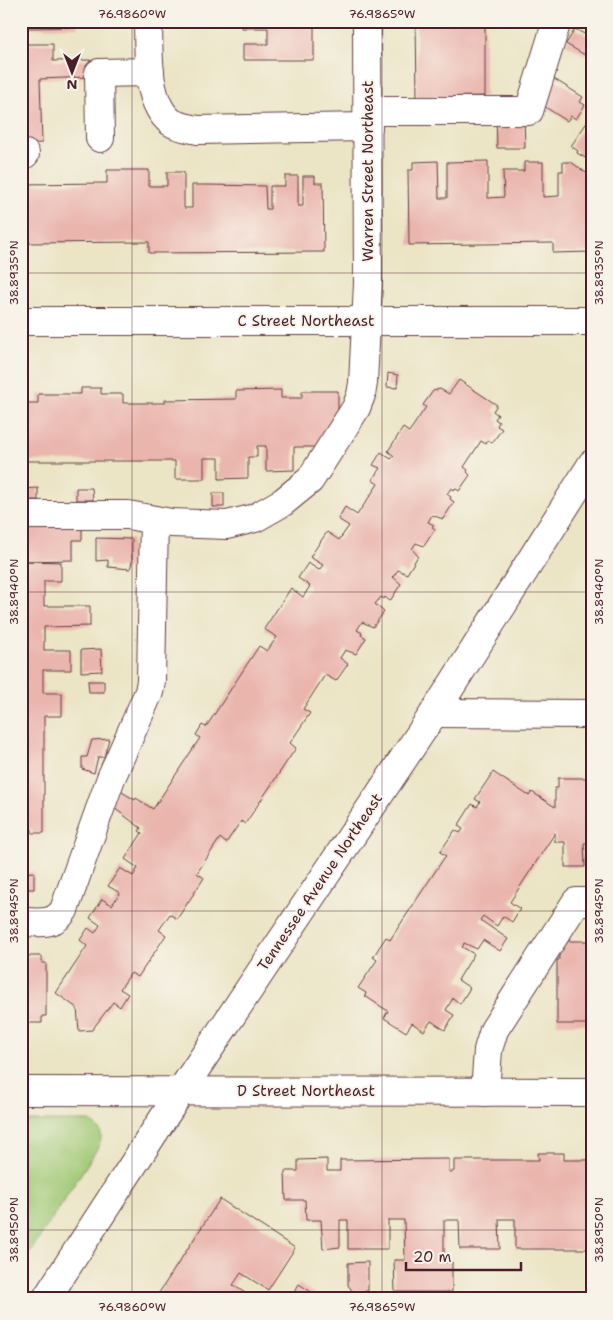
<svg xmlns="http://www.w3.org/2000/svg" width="613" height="1320" viewBox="0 0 613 1320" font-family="'Shantell Sans',sans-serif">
<rect width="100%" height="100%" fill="#f7f3e8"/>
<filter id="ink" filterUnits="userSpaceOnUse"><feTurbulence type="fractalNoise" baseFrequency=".02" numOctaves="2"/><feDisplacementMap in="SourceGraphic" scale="10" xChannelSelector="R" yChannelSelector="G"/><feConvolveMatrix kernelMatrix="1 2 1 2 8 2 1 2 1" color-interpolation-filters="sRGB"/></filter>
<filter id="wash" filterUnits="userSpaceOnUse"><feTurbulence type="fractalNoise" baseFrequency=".0096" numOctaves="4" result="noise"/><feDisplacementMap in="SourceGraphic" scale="20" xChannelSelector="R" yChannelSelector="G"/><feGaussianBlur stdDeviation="1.12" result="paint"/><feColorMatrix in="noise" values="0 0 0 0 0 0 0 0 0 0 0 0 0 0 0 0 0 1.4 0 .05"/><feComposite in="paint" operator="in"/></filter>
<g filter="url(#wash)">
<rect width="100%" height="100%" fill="#ebe4c5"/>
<path fill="#a0c874" stroke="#757450" d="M21,1121H89C108,1131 101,1143 92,1157L21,1266Z"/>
<g id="blocks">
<g fill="#eab5ad">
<polygon points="21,21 78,21 78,27 25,28 26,44 53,44 53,61 90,60 89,77 40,79 42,143 21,144"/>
<polygon points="242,21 314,21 314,60 243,60 243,44 268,44 268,28 242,28"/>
<polygon points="416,21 485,21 485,96 417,97"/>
<polygon points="575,29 592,38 592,59 566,44"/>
<polygon points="551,77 583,97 580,102 585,105 576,119 571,116 567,121 542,105"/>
<polygon points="592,115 592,162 577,153 578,151 571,146"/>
<polygon points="496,116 524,116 525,148 497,148"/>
<polygon points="438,161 439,198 447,198 447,162 488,161 488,198 504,197 503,171 524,171 524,162 543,162 543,197 559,196 559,171 563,171 563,162 571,162 592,177 592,252 553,253 553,243 409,245 408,170 413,170 413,162"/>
<polygon points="107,170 149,170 149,186 167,186 167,172 184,172 184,208 192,208 192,185 207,185 265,186 266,209 270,209 270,186 285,186 285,176 298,176 298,206 303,206 303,176 315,176 315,183 323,183 324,252 149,253 149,242 21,243 21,184 107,183"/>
<polygon points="388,373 398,375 397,388 387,387"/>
<polygon points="459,380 497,405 493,411 498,415 495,419 499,422 497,426 502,429 492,443 488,440 486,444 481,441 464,467 468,470 467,472 470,475 459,491 455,488 454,490 451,488 447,494 451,497 450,499 454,502 443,519 432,515 428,522 434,525 432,527 435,529 424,546 416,543 412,549 418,556 407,574 398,570 393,577 401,584 390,601 385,597 384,599 381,597 375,604 384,612 373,627 362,622 357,630 362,633 361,635 366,638 356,654 345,650 340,658 348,664 336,681 325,675 303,709 310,713 290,743 296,748 245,824 241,821 226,843 220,838 197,873 204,878 177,919 170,914 159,930 166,935 138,977 131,973 120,989 128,994 120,1007 113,1002 92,1030 79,1031 77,1008 56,993 87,946 80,940 88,928 95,933 100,925 90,918 102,899 112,905 120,893 108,886 120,868 133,876 138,868 125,859 142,833 139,831 141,828 110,805 117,789 135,800 136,798 153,809 200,738 196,735 202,725 206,727 259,646 267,651 277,637 264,629 291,588 303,597 310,586 298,578 308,563 319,570 323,565 310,557 327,532 339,540 349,526 338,519 345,507 357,515 378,484 372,480 380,468 373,465 381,452 391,459 394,456 388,451 403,428 409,432 426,407 423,405 433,391 440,389 449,394"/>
<polygon points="81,388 101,388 101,394 123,394 123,403 165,403 165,400 236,399 236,391 281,390 281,398 302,398 302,391 338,391 338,412 315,447 294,447 294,470 266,471 266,446 257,446 257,457 248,457 248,478 219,479 219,458 204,458 204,479 175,479 175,461 21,461 21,403 38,403 38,394 81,394"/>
<polygon points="38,488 38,500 21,500 21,489"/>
<polygon points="76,488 92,488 93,500 76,500"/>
<rect x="213" y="493" width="11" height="14"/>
<polygon points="82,519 82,540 73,540 73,560 24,561 61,562 61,581 44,581 44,606 90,606 90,626 44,627 44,650 71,650 71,670 43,670 43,693 62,693 62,716 44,716 44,833 32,833 32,829 21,829 21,520"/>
<polygon points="96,538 132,539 132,562 130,569 108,567 108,560 96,561"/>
<polygon points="101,649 102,671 81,672 81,650"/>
<polygon points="88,681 104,681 104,692 89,692"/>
<polygon points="109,739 104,757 98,757 94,773 82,769 82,757 87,757 92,740"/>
<polygon points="493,772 529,796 532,792 555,807 555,788 558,788 558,778 592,778 592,843 584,843 585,867 565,867 565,842 555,842 555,833 510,902 520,909 512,922 503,916 497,926 483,916 480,920 508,939 500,951 483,940 477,949 464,943 463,946 462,947 474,954 458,980 470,988 460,1004 453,998 446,1010 454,1015 445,1030 431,1021 424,1031 412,1023 406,1032 384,1018 388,1011 365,996 366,993 358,988 377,960 373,957 386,937 390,940 444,858 446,856 440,852 455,830 460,833 463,829 458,826 472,804 477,807 478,805 480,802 475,799"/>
<polygon points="34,872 34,889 21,889 21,873"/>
<polygon points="559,941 589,941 589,960 592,960 592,1024 557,1024 557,960 559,960"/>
<polygon points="26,956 42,956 42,963 46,963 46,1016 42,1016 42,1023 26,1023 26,1017 21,1017 21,965 26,965"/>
<polygon points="538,1153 564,1153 564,1160 592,1160 592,1249 515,1249 515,1219 499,1219 500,1249 460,1249 459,1220 444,1220 444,1262 452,1262 452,1292 395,1292 394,1260 405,1260 404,1220 388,1220 388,1249 348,1249 348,1220 340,1220 340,1247 323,1249 321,1220 306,1220 305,1200 286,1200 285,1171 298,1171 298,1160 327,1159 327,1171 340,1171 340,1160 449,1159 449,1172 452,1172 454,1171 454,1160 539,1160"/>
<polygon points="220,1199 295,1248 279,1273 268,1290 241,1273 233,1285 254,1299 155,1299"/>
<polygon points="368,1262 368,1291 353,1292 348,1285 348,1263"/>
<polygon points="299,1284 322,1299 290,1299"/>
</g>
</g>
</g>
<g filter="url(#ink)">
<use href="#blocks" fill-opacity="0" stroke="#623d42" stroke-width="1"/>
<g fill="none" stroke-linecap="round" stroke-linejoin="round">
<defs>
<g id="minor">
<path d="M148,21C149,51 145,102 171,122C178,127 189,128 198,130L368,127"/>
<polyline points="368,111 529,111 557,21"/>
<polyline points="100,138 99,73 150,72"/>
<polyline points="21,154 25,154"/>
<polyline points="21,515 128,515 171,523 227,525 255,518 283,502 310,480 356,408 361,395 363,383 368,283 367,21"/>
<polyline points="434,713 592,714"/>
<path d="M21,922C39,922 54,926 64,910L111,778L149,692L151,681L154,520"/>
<polyline points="21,1091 592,1092"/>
<polyline points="485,1092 488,1050 494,1030 576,902 592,902"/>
<polyline points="46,1299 181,1091 434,713 592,464"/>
</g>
<polyline id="major" points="21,321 592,321"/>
</defs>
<use href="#minor" stroke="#623d42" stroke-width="30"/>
<use href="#major" stroke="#623d42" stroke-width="30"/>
<use href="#minor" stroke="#fff" stroke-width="28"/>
<use href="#major" stroke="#fff" stroke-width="28"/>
</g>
</g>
<path fill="none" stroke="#4a1f2b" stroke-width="1" stroke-opacity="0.45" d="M132,21V1299M382,21V1299M21,273H592M21,592H592M21,911H592M21,1230H592"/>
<g text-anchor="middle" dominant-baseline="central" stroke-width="4" stroke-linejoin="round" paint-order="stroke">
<g font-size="15" fill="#4a1f2b" stroke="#f7f3e8">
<text transform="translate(368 171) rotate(-90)">Warren Street Northeast</text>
<text x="306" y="321">C Street Northeast</text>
<text transform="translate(320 882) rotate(-56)">Tennessee Avenue Northeast</text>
<text x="306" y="1091">D Street Northeast</text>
</g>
</g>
<rect width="613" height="1320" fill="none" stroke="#f7f3e8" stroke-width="55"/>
<g transform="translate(72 72) rotate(180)" stroke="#f7f3e8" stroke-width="4" paint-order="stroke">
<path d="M0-4L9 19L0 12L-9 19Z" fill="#4a1f2b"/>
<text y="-8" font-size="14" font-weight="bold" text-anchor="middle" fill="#4a1f2b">N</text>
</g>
<path d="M406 1262v8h115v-8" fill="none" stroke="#4a1f2b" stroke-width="2.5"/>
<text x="413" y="1262" font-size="15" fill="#4a1f2b" stroke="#f7f3e8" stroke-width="4" paint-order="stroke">20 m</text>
<rect x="28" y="28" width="558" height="1264" fill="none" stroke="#4a1f2b" stroke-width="2"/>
<g font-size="12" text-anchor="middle" fill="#4a1f2b">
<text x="132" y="18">76.9860°W</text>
<text x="382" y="18">76.9865°W</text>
<text transform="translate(599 273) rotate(-90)" y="4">38.8935°N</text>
<text transform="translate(14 273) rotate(-90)" y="4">38.8935°N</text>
<text transform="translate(599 592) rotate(-90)" y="4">38.8940°N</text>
<text transform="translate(14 592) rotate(-90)" y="4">38.8940°N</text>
<text transform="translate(14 911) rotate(-90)" y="4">38.8945°N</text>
<text transform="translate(599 911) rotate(-90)" y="4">38.8945°N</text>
<text transform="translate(599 1230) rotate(-90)" y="4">38.8950°N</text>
<text transform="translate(14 1230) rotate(-90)" y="4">38.8950°N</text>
<text x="132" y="1311">76.9860°W</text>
<text x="382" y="1311">76.9865°W</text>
</g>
</svg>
